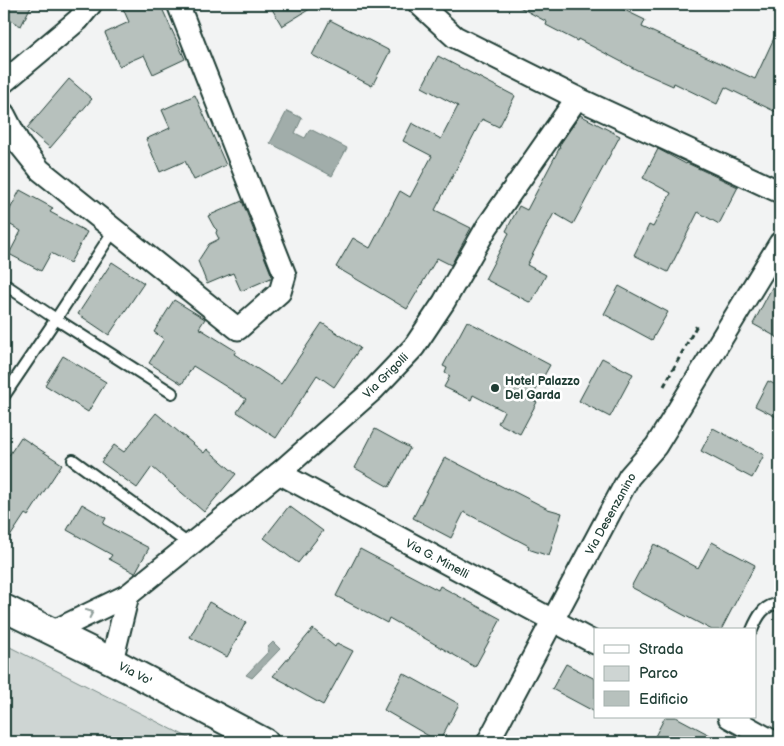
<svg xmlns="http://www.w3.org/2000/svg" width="784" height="746" viewBox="0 0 784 746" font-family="'Balsamiq Sans',sans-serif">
<rect width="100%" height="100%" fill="#f2f3f3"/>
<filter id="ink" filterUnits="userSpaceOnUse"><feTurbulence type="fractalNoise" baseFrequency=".02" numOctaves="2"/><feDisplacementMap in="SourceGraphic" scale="10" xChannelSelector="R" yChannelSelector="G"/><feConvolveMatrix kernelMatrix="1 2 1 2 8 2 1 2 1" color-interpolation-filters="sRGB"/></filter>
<g filter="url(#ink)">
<polygon fill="#ced5d3" stroke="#768984" points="4,644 197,742 4,742"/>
<g fill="#a1adaa" stroke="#6d807b">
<polygon points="287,111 302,118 295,133 305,138 310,129 347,148 332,176 270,143"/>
<polygon points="273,642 280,649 252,678 246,675 269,651 267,648"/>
</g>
<g fill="#b7c1bd" stroke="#1f3d34">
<polygon points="4,4 32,4 21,26 4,17"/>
<polygon points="121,4 160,4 185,59 153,74 144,55 119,66 105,33 129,22"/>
<polygon points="269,4 318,4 282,26"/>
<polygon points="514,4 612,4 645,20 642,27 755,79 780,25 780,114 725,87 717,104 674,83 673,86 637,70 578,39 577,41 546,25 547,22"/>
<polygon points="330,20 390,51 372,86 312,55"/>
<polygon points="438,56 515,96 499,127 482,119 435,210 471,228 451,265 437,258 407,309 336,267 353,238 370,248 400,191 410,197 432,156 403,141 412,123 441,139 458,106 422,87"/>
<polygon points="69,79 92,99 50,148 27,128"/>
<polygon points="195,95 226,165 194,180 185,161 160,172 146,139 170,128 162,110"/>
<polygon points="580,115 620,136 573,224 554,213 527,265 546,275 531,303 485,279 509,233 506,231 519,206 527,210 560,147 559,146"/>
<polygon points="658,149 686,164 687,163 738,187 719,224 698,212 668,272 634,255 649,225 653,227 671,193 643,178"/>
<polygon points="20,190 53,208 50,212 87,232 70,263 51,253 41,271 9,254 21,231 4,221"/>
<polygon points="242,201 272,276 271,278 241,291 233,273 207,284 198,261 209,244 219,239 216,233 217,230 214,227 208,216"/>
<polygon points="112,262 144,283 109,335 78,314"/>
<polygon points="780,272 780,339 753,324"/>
<polygon points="619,286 668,312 652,340 604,314"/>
<polygon points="174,300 205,319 199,328 236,351 234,354 281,384 322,323 360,348 334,387 317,375 276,438 237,412 246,399 193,366 182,384 149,363 164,339 154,332"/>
<polygon points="467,321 550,365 531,399 537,402 520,434 498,423 504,411 473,395 471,400 444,387 450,376 445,373 447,368 443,366"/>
<polygon points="63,356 106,382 88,412 45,385"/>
<polygon points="602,358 633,374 610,417 579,401"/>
<polygon points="768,381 780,387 780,419 755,406"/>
<polygon points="156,413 204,453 207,449 236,474 204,512 152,467 137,488 101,462 114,445 124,452"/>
<polygon points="713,428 764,455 752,478 701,451"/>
<polygon points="375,429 410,448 389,487 355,468"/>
<polygon points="21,437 62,464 28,516 25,514 4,546 4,463"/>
<polygon points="445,457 507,489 507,488 548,509 562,513 549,556 528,549 529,546 464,512 451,538 413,518"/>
<polygon points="82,504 106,518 103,524 149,548 135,573 109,559 112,555 67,530"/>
<polygon points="289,506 323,531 298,563 264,538"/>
<polygon points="712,542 755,565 721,630 712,630 631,587 654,544 698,568"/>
<polygon points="360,549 438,590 440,586 501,619 475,667 389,618 387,623 336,596"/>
<polygon points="209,602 246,622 227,657 190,637"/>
<polygon points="313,629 335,647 337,643 353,651 323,705 287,685 288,684 273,676"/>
<polygon points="566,664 595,679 595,712 552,689"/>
<polygon points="403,673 459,704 439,742 384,710"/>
<polygon points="665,717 676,717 723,742 652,742"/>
</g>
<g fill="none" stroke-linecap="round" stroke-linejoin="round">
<defs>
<g id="service">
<polyline points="4,284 56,319 172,393"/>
<polyline points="4,396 56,319 114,230"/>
<polyline points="73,460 190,545"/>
<path d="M752,630C758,616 764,604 780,604"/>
</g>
<g id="minor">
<polyline points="419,4 455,37 577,98 780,192"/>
<polyline points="4,82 78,20 91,4"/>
<polyline points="4,114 20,145 40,170 238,329 280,292 285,275 178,4"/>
<polyline points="279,473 595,643"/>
<polyline points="52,632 128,595 279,473 373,390 414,347 444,302 487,227 577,98"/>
<polyline points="112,661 128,595"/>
<polyline points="729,717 774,742"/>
<polyline points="488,742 629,477 656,446 780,243"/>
</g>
<polyline id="tertiary" points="4,608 112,661 265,742"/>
</defs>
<use href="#service" stroke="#1f3d34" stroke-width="14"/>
<use href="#minor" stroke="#1f3d34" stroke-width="25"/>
<use href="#tertiary" stroke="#1f3d34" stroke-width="30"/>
<polyline stroke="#1f3d34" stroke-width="3" stroke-dasharray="5 4" stroke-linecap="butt" points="664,386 697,325"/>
<use href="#service" stroke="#fff" stroke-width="10"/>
<use href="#minor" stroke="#fff" stroke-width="21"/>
<use href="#tertiary" stroke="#fff" stroke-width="26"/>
</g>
<defs><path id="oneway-chevron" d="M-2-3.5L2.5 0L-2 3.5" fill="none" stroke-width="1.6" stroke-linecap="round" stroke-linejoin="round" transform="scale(1.25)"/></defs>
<use stroke="#8f9e9a" href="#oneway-chevron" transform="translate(90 613) rotate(-25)"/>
</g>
<circle fill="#1f3d34" stroke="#fff" stroke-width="2" cx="495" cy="388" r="5"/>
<g text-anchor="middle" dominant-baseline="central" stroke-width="5" stroke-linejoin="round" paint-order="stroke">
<g font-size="12" fill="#1f3d34" stroke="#fff">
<text transform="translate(386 376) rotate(-45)">Via Grigolli</text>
<text transform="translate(611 514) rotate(-61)">Via Desenzanino</text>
<text transform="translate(437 559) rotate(28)">Via G. Minelli</text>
<text transform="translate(135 674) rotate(28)">Via Vo'</text>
</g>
<g font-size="12" font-weight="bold" fill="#1f3d34" stroke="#fff" text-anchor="start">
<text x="505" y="381">Hotel Palazzo<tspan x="505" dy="14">Del Garda</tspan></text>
</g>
</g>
<rect width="784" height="746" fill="none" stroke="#fff" stroke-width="20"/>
<rect x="10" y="10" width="764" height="726" fill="none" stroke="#1f3d34" stroke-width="2" filter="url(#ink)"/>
<rect x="594" y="628" width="162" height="90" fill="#ffffff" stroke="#a5b1ae"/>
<rect x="604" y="645" width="25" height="8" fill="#ffffff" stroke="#a5b1ae"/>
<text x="639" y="654" font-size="15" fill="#1f3d34">Strada</text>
<rect x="604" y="666" width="25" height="15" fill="#ced5d3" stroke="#a5b1ae"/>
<text x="639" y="678" font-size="15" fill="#1f3d34">Parco</text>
<rect x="604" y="691" width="25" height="15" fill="#b7c1bd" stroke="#a5b1ae"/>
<text x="639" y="704" font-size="15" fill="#1f3d34">Edificio</text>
</svg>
